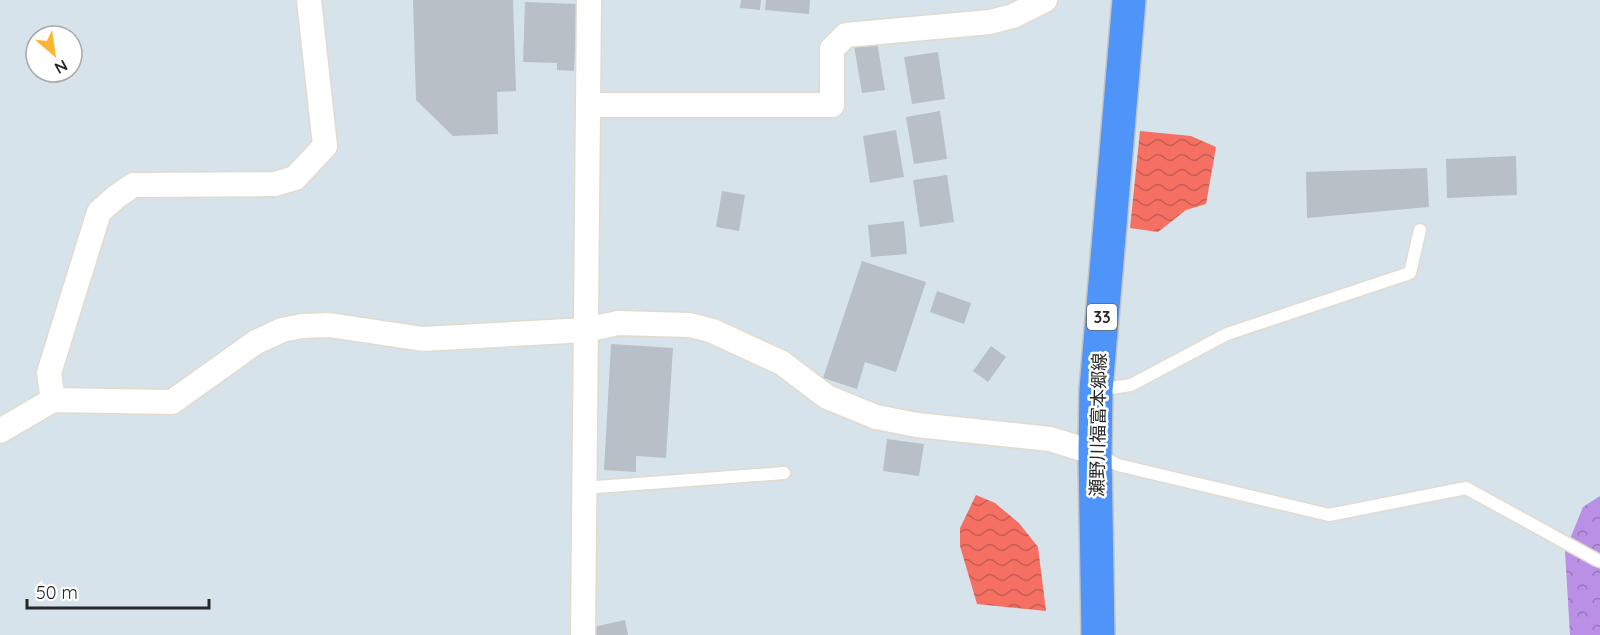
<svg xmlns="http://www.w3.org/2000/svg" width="1600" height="635" viewBox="0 0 1600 635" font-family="Quicksand,'Noto Sans JP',sans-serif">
<defs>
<pattern id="forest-crowns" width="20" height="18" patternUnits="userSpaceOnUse" patternTransform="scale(1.5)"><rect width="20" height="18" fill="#ba90e6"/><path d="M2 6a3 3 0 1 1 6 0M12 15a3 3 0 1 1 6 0" fill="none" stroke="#9776ba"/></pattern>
<pattern id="water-waves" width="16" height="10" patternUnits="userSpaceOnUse" patternTransform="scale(1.5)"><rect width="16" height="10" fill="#f57063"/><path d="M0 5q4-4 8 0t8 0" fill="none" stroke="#c65c52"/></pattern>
</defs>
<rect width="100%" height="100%" fill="#d7e3eb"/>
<polygon fill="url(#forest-crowns)" points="1600,496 1600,635 1570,635 1565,551 1583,507"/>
<g fill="url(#water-waves)">
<polygon points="1140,131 1191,136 1216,147 1206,204 1186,210 1158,232 1130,228"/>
<polygon points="976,495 995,503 1019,523 1038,547 1046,611 977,604 960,546 960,528"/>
</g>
<g fill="#b8bfc6">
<polygon points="413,0 513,0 516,91 497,92 498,134 453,136 416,100"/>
<polygon points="741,0 761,0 760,10 740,8"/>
<polygon points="766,0 810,0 809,14 765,10"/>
<polygon points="525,2 577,4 574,71 557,70 557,63 523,62"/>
<polygon points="877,42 885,90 862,93 854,46"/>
<polygon points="938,52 945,99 912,104 904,57"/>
<polygon points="940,111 947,159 914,164 906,117"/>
<polygon points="896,130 904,177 870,183 863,136"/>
<polygon points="1516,156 1517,195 1447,198 1446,159"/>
<polygon points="1427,168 1429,207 1307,218 1306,172"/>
<polygon points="947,175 954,222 920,227 913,180"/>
<polygon points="722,191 745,195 739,231 716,227"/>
<polygon points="904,221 907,254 871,257 868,225"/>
<polygon points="862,261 926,282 896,372 865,362 857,389 823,378"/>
<polygon points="937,291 971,303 964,324 930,312"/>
<polygon points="611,344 673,348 666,458 636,456 636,472 604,470"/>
<polygon points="991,346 1006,357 988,382 973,371"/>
<polygon points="887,439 924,444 919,476 883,471"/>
<polygon points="625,620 628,635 595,635 593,627"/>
</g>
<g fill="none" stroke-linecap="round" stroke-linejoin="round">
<defs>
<g id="service">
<polyline points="1097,390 1131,385 1227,334 1410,273 1420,230"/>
<polyline points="1097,454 1118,465 1329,515 1466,488 1597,560 1600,561"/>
<polyline points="583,488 784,473"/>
</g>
<g id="minor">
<polyline points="589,105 832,105 832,49 846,35 990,22 1013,16 1045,0"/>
<polyline points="53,400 49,373 99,212 116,197 133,185 275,184 295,178 325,146 309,0"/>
<polyline points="0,431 53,400 172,402 256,342 282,330 302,326 329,325 423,339 586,330 618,323 690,325 713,331 782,363 827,397 876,417 917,425 1050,439 1095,453"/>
<polyline points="583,635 589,0"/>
</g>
<polyline id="primary" points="1098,635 1095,453 1096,390 1129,0"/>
</defs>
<use href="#service" stroke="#e2dacd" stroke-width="15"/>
<use href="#minor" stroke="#e2dacd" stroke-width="27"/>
<use href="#primary" stroke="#c3c3c3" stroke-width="36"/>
<use href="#service" stroke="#fff" stroke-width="12"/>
<use href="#minor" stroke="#fff" stroke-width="24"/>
<use href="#primary" stroke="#4f94f8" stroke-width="33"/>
</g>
<g text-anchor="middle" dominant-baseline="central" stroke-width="5" stroke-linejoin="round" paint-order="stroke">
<rect fill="#fff" stroke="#686868" stroke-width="1.5" x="1087" y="304" width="30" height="26" rx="4.5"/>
<g font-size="16" font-weight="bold" fill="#272727">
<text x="1102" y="317">33</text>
</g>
<g font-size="18" fill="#272727" stroke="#fff">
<text transform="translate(1098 425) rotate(-89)">瀬野川福富本郷線</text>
</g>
</g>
<g transform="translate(54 54) rotate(151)"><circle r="28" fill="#ffffff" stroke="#a9a9a9" stroke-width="1.5"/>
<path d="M0-4.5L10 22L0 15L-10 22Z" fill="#ffb531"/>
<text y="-9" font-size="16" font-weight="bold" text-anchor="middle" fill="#272727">N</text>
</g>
<path d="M27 599v9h182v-9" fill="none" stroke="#272727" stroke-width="3"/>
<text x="36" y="599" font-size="18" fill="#272727" stroke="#ffffff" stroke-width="4.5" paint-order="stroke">50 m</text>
</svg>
